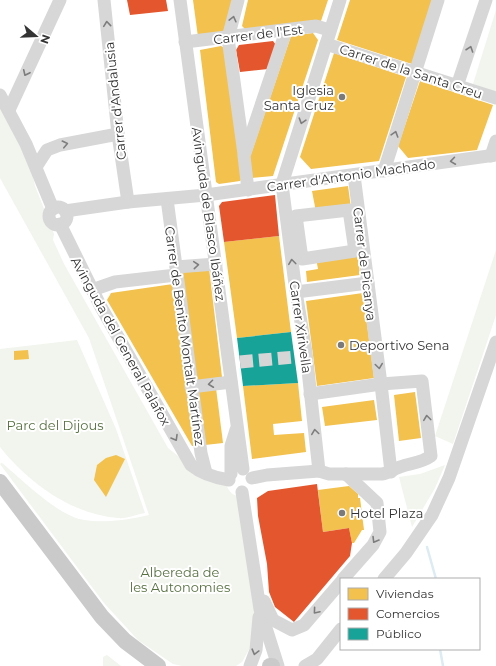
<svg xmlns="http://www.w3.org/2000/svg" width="496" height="666" viewBox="0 0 496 666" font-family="Montserrat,sans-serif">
<rect width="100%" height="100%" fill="#fff"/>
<g fill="#f1f5ed">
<polygon points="496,10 496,92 473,84"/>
<path d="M0,95L26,144L35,186L54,234L53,240L64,264L168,448L199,473L225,482C228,489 230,495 239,496L256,610L252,644L242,662L236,666H182L173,664L138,640L104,603L0,464L2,463C21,479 56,513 79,519C102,524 127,520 149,515L89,338L0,178Z"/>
<polygon points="496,250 496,315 453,444 435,436"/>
<path d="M77,340L116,429L145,513C137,514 127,519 118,518C71,514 29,483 0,447V349Z"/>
<polygon points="445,465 435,488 412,527 399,477 420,474"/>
<polygon points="107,655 121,666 103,666 103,657"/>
</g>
<g fill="#f2c14e">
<polygon points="193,0 233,0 226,33 198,37"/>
<polygon points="248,0 328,0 321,21 247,31 242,26"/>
<polygon points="350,0 432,0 412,64 337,40"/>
<polygon points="313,33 318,40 273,176 252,178 250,157 291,36"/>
<polygon points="221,46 226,49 242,178 240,181 219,184 216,182 200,50"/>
<polygon points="334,53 406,77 379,161 311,169 300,157"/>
<polygon points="420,81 493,105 477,150 408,158 398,146"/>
<polygon points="348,186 351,208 316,212 312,191"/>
<polygon points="279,236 291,332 237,338 224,242"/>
<polygon points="357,252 360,275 307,282 306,271 318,269 316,258"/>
<polygon points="209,268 222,377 196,381 182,271"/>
<polygon points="173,284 195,446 192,446 107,300 111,293"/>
<polygon points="363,293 374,378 317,386 306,301"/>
<polygon points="28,350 29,359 14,360 14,351"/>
<polygon points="298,383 302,421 273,424 274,435 304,433 306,452 252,459 243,386"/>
<polygon points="216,388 223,443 205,445 197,391"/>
<polygon points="415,392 421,438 399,441 394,395"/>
<polygon points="374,400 377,420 325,426 322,407"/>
<polygon points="116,455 125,459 106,497 94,480 97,465 106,458"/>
<polygon points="349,486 358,494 358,498 360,498 364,530 362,530 354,543 352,543 349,528 323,532 318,490"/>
</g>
<g fill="#e4572e">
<polygon points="127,0 166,0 168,11 130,15"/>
<polygon points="273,41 276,45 268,69 240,72 236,50 239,45"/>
<polygon points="275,195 279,236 224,242 219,206 222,202"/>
<polygon points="317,484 323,532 349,528 352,543 350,556 294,622 275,607 269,592 267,564 258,516 257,498 268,491"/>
</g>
<polygon fill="#17a398" points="291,332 298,383 243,386 237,338"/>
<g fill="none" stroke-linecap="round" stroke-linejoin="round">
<g stroke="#ddebf3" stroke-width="2.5">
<polyline points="427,547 436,579"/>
<polyline points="440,649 443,666"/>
</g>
<polyline stroke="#d6d6d6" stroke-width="13" stroke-dasharray="13 6" stroke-linecap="butt" points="240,362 295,357"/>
<g stroke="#d7d7d7" stroke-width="13">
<polyline points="104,0 118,134 128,202"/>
<polyline points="180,0 243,469"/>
<polyline points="238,0 228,38 244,154"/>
<polyline points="185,42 316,26 329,30"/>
<polyline points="326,44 496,98"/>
<polyline points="457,86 486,0"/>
<polyline points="0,95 26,144 53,209"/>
<polyline points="9,110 60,0"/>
<polyline points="491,156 496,141"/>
<polyline points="36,167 47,150 60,145 118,134"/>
<polyline points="384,171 438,0"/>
<polyline points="354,175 381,384 391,472"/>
<polyline points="248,190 244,156 286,31"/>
<polyline points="167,199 201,453 206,473"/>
<circle cx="58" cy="216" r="9"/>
<polygon points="349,210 355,251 302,259 296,216"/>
<polyline points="65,211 128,202 206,195 496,155"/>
<path d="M60,224L101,307L191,465C202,474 216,478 229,480"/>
<polyline points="176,267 216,264"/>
<polyline points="92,290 115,282 176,275"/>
<polyline points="296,292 368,283"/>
<polyline points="191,387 231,382"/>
<polyline points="319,471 306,352 296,292 282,184 340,0"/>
<polyline points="231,474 231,446 236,430"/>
<path d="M252,478L267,475L319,471L329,474H382C389,473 393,469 400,467C411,463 421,463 431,456L422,381L381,384L310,394"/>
<polyline points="242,492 260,609 278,666"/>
<polyline points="343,579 373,545 380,532 377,503 346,474"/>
<polyline points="384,579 406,553 432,515 449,478 496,342"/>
<polyline points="264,601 273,620 292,630 304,625 341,582"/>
<polyline points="250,666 256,650 259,617"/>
<polyline points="305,666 317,659 341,629"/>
</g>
<g stroke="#cacaca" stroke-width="16">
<polyline points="0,482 102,617 125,641 158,666"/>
<polyline points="270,666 272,666"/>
</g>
</g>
<defs><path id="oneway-chevron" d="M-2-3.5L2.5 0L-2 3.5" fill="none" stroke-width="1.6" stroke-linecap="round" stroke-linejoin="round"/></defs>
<g stroke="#7d7d7d">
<use href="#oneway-chevron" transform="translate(233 19) rotate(-76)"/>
<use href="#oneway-chevron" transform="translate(107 24) rotate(-96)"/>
<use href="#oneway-chevron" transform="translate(470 49) rotate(-71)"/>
<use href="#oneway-chevron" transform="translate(26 73) rotate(115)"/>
<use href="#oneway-chevron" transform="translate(302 121) rotate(107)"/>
<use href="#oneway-chevron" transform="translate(395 134) rotate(-73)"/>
<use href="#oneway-chevron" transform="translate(65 144) rotate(-13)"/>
<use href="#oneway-chevron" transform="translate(453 161) rotate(172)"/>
<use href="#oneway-chevron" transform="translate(292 262) rotate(-97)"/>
<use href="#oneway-chevron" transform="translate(196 265) rotate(-5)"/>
<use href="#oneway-chevron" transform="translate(379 366) rotate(82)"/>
<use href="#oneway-chevron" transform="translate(211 384) rotate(173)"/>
<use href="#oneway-chevron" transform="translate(427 418) rotate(-97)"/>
<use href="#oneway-chevron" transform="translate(315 432) rotate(-98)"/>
<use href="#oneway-chevron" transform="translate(175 438) rotate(60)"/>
<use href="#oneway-chevron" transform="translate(375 540) rotate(121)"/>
<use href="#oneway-chevron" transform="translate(316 611) rotate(130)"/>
<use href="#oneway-chevron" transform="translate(255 652) rotate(105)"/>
</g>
<g fill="#7a7a7a" stroke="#fff" stroke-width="1.5">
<circle cx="342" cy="97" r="4"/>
<circle cx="341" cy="345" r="4"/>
<circle cx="342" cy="513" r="4"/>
</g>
<g text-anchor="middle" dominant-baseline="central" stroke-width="4" stroke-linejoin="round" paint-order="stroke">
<g font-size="13" fill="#333" stroke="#fff">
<text transform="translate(258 34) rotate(-7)">Carrer de l'Est</text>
<text transform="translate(411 71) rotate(18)">Carrer de la Santa Creu</text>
<text transform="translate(115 101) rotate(-96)">Carrer d'Andalusia</text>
<text transform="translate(351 175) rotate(-8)">Carrer d'Antonio Machado</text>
<text transform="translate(209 214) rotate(82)">Avinguda de Blasco Ibáñez</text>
<text transform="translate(365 264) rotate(83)">Carrer de Picanya</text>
<text transform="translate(301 327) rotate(82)">Carrer Xirivella</text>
<text transform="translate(185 336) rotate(82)">Carrer de Benito Montalt Martínez</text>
<text transform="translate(121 341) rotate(61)">Avinguda del General Palafox</text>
</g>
<g font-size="13" fill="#333" stroke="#fff" text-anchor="start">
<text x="334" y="90" text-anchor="end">Iglesia<tspan x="334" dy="15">Santa Cruz</tspan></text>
<text x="349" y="345">Deportivo Sena</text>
<text x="350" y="513">Hotel Plaza</text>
</g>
<g font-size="13" fill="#56703f" stroke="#fff">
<text x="55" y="425">Parc del Dijous</text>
<text x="180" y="572">Albereda de<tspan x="180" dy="15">les Autonomies</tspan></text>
</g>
</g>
<rect x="340" y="578" width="140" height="72" fill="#ffffff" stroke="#adadad"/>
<rect x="348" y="588" width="20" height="12" fill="#f2c14e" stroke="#adadad"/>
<text x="376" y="598" font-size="12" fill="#333333">Viviendas</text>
<rect x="348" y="608" width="20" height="12" fill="#e4572e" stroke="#adadad"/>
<text x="376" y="618" font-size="12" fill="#333333">Comercios</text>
<rect x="348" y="628" width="20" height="12" fill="#17a398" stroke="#adadad"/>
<text x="376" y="638" font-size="12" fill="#333333">Público</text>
<g transform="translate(36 36) rotate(109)" stroke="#ffffff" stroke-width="3" paint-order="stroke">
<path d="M0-3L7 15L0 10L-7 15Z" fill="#333333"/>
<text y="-6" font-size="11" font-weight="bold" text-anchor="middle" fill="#333333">N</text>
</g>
</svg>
